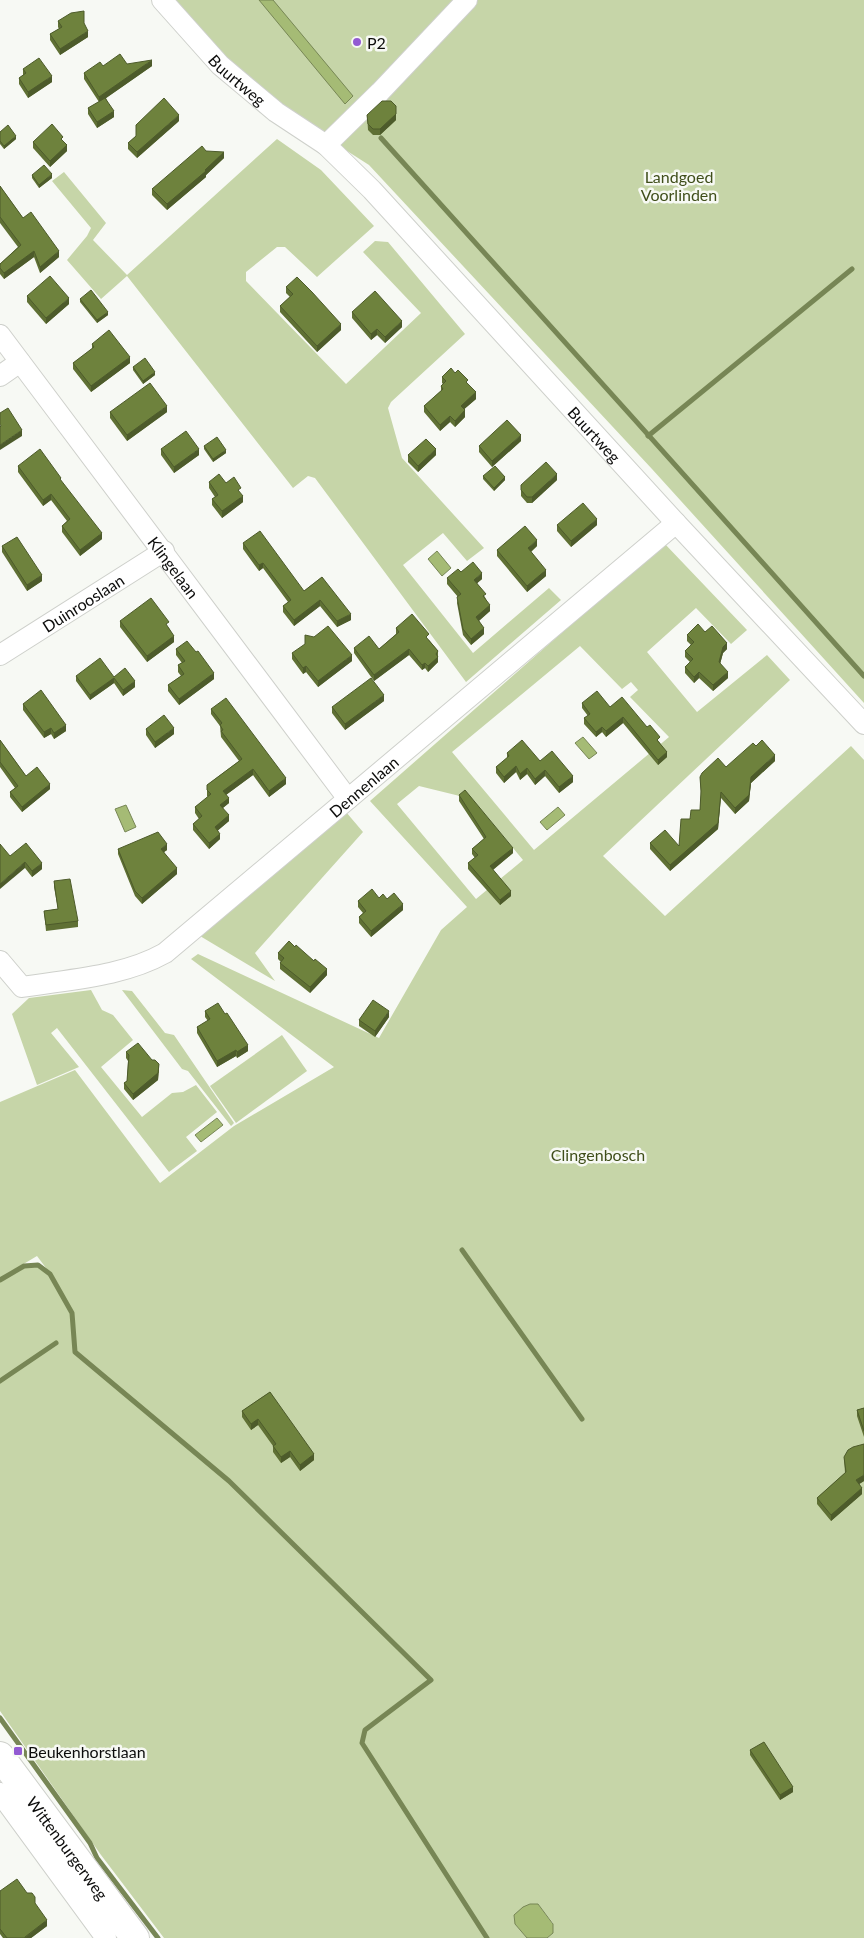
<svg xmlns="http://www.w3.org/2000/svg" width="864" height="1938" viewBox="0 0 864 1938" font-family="Lato,sans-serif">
<rect width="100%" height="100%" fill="#f7f9f4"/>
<g fill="#c6d5a8" fill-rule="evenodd">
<polygon points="169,0 864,0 864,703 652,469 369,165 319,133 258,90"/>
<polygon points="277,139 321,170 374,226 317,277 285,247 277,247 246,272 246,281 346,384 421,313 363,252 375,241 388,242 465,334 391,402 388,408 402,458 484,548 467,561 443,533 403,565 473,653 549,588 561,600 466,682 315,478 308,476 293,488 127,276 101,299 67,260 87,236 91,228 52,181 64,172 106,223 93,240 127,275"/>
<path d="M664,543L747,630L731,644L696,608L647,652L697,712L767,655L790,680L603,856L665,916L851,746L864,760V1938H547L553,1933V1923L538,1904L515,1924L527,1938H164L101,1855L0,1711V1281L24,1266L38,1265L49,1272L37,1256L0,1278V1102L75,1070L160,1183L234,1126L334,1067L191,959L198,954L379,1038L441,930L467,907L370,801ZM580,646L622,689L631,682L638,690L630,697L669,737L534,850L452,752ZM419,786L472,799L523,860L476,899L397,804Z"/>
<polygon points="346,812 363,832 255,953 275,981 200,936"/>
<polygon points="91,990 102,1010 113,1015 133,1040 101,1067 142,1117 172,1093 183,1092 196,1085 217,1112 186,1137 197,1151 169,1172 57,1028 51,1033 79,1067 37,1085 12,1014 29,998"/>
<polygon points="122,990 132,991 165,1033 174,1035 234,1123 231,1126 188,1071 182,1069"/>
<polygon points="282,1035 307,1071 236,1123 210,1086"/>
</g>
<g fill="#a5bb75" stroke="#778655">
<polygon points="259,0 273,0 353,96 345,104"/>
<polygon points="437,551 451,568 442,576 428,559"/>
<polygon points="583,737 597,753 589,759 575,743"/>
<polygon points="126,805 136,827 125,832 115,809"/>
<polygon points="558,807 565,815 547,830 540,822"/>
<polygon points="217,1118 223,1125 201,1142 195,1135"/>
<polygon points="530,1904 538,1904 553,1924 553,1933 547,1938 527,1938 515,1924 514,1915 523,1907"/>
</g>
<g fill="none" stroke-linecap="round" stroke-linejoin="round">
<g stroke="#778655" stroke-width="5">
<path d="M381,138C543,316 703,497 864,676"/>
<polyline points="648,436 852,269"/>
<polyline points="462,1250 582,1419"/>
<polyline points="0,1280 24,1266 38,1265 50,1274 72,1313 75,1352 229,1481 431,1680 365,1730 362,1743 487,1938"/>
<polyline points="0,1381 56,1343"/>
<polyline points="0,1718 90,1843 97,1858 158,1938"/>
</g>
<defs>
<g id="street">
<path id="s1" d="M162,0L220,65L276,112L326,145L372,190L676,523L864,724"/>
<polyline points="326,145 380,92 467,0"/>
<path id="s2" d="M0,335L348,799"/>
<polyline points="0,376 20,362"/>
<path id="s3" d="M0,655L164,551"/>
<path id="s4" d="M0,961L22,987C70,979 122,977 165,953L676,523"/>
<polyline points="0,1793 106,1938"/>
</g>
<g id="secondary">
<path id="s5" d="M0,1756L135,1938"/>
</g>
</defs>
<use href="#street" stroke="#ced0cb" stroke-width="22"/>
<use href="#secondary" stroke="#ced0cb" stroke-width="30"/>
<use href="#street" stroke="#fff" stroke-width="20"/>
<use href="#secondary" stroke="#fff" stroke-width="28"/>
</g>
<g fill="#5f7034">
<polygon points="58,21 88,37 60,55 50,40 50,34 59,29 58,27"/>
<polygon points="127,64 152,66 106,98 114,117 97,128 88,114 88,108 99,102 84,79 84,73 103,66"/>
<polygon points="23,69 52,82 28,98 19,84 19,78 23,75"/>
<polygon points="367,115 396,120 380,135 373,135 368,130"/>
<polygon points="179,121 137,158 128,149 128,143 136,136"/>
<polygon points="0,132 16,139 4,149 0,144"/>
<polygon points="63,141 67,151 50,167 33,148 33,142"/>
<polygon points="206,151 224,158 206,175 206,177 167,210 152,195 152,189"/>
<polygon points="32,175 52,178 39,188 32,178"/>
<polygon points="0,186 23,218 59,257 40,273 34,257 4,279 0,274 0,264 18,247 0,223"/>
<polygon points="286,287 341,330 317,352 280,312 280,306 290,297 286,293"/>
<polygon points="27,296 69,304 46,324 27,302"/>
<polygon points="80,299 108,315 97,323 80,302"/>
<polygon points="352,312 402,327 385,343 377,335 371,340 352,318"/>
<polygon points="92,344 130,363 91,392 73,369 73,363 92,349"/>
<polygon points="133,367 155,375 143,384 133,370"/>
<polygon points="442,377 468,384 476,399 464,409 465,417 455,427 450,422 440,431 424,412 424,406 441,391 441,386 443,384 442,383"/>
<polygon points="110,412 167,412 127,441 110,418"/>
<polygon points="521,441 492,467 479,452 479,446"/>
<polygon points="204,446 226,453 213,462 204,449"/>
<polygon points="161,449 199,455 174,473 161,455"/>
<polygon points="408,455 436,455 418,472 408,462"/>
<polygon points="18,466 61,481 102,539 80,556 62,532 62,526 67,521 51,500 43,506 18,472"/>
<polygon points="483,476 505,480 494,491 483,479"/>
<polygon points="557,480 532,503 527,503 521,496 521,485"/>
<polygon points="209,482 226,483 243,502 222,518 212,505 212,499 215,497 209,488"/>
<polygon points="557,525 597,525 571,547 557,531"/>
<polygon points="243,543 304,591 322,577 351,620 337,627 320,606 294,626 283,612 283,606 288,602 263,568 259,571 243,549"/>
<polygon points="2,546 42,581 27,591 2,552"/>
<polygon points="537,546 531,552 546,576 527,592 497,556 497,550"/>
<polygon points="461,572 482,579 477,583 486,599 490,611 479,621 484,634 471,645 463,635 457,603 458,597 447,584 447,578"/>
<polygon points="120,621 169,628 174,642 147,662 120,627"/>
<polygon points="396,628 429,640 438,651 438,662 428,672 425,668 422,670 409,655 374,681 354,653 354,648 379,649 396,634"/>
<polygon points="705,632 727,649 723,653 720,664 728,678 713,691 699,678 694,683 685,673 685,667 690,662 685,657 685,651 691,645 687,641 687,635"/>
<polygon points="176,649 196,652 214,679 179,705 168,691 168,685 181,676 178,672 178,665 182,663 176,655"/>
<polygon points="292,653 352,661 318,687 306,672 303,674 292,659"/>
<polygon points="76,676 114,677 135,687 123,696 114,683 90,700 76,681"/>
<polygon points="384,701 345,730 332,713 332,707"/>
<polygon points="582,703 610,707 647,727 660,743 667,757 658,765 623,723 606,737 602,732 596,737 584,724 584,718 588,716 582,708"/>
<polygon points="23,704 66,731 54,739 51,734 44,738 23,710"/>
<polygon points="211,709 286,784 269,797 253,775 226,795 229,803 223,808 229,821 218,830 220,839 209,849 193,830 193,824 199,819 195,813 195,807 208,797 207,796 207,785 239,761 221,737 220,726 211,714"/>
<polygon points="146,729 174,734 155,748 146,735"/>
<polygon points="0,740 26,776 50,789 22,812 10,797 10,792 15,788 0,767"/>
<polygon points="507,753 540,761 573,782 559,793 545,776 535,785 527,774 520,780 516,772 504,783 496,773 496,767 507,758"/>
<polygon points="775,761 751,783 749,801 735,814 721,798 718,829 670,871 650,849 650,843 679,846 690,819 700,810 701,795 700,777 726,767"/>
<polygon points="459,795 513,853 493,870 511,896 500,905 468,869 468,863 475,858 472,854 472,849 484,839 459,801"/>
<polygon points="118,849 167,850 164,852 177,874 142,904 135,896 118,854"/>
<polygon points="10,856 42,869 32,877 25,868"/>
<polygon points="54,881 78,921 78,927 46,931 44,911 58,909 54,887"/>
<polygon points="379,898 387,899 403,910 371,937 359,923 359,917 363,913 358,907 358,901"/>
<polygon points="295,947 327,975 310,993 280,969 280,963 281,962 278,959 278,953"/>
<polygon points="205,1011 225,1014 248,1051 237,1058 236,1056 217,1067 197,1033 197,1027 208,1021 205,1017"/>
<polygon points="389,1017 375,1037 359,1026 359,1020"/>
<polygon points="126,1052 159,1070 158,1080 133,1100 124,1089 124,1083 127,1081 128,1061 126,1058"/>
<polygon points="270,1392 314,1460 300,1471 290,1457 281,1463 273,1452 273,1446 258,1425 251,1430 242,1417 242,1411"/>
<polygon points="864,1408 864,1437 857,1416 857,1410"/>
<polygon points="844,1457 864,1481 859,1484 862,1494 831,1521 817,1504 817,1498 845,1473"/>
<polygon points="750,1750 793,1792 780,1800 750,1755"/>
<polygon points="0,1891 35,1904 47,1926 31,1938 3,1938 0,1934"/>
</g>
<g fill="#4d5b2b">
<polygon points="88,31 88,37 60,55 60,49"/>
<polygon points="152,60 152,66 99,103 99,97"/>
<polygon points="52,76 52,82 28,98 28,92"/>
<polygon points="396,106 396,120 380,135 380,129"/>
<polygon points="114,111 114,117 97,128 97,122"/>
<polygon points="179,115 179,121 137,158 137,152"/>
<polygon points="16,136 16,139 4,149 4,146"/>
<polygon points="67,145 67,151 50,167 50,161"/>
<polygon points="224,152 224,158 206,175 206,177 167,210 167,204"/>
<polygon points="52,174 52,178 39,188 39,185"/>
<polygon points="34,251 34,257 4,279 4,273"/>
<polygon points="59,251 59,257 40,273 40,267"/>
<polygon points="69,298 69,304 46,324 46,318"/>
<polygon points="108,312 108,315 97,323 97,320"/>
<polygon points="402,321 402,327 385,343 385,337"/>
<polygon points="341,324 341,330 317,352 317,346"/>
<polygon points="377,329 377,335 371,340 371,334"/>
<polygon points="130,357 130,363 91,392 91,386"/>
<polygon points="155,372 155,375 143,384 143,381"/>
<polygon points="476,392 476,399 461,412 461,406"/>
<polygon points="167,406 167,412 127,441 127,435"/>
<polygon points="465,410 465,417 455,427 455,421"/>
<polygon points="450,416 450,422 440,431 440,425"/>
<polygon points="22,430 22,436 0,450 0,445"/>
<polygon points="521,435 521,441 492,467 492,461"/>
<polygon points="199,449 199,455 174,473 174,467"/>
<polygon points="436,449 436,455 418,472 418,466"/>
<polygon points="226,450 226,453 213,462 213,459"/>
<polygon points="557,474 557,480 532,503 532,497"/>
<polygon points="505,477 505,480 494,491 494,488"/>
<polygon points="51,494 51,500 43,506 43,500"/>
<polygon points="243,496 243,502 222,518 222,511"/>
<polygon points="597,519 597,525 571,547 571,541"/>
<polygon points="102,533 102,539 80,556 80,550"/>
<polygon points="537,540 537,546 528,554 528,548"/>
<polygon points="263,563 263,568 259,571 259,565"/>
<polygon points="546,570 546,576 527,592 527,586"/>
<polygon points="482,573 482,579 474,586 474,580"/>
<polygon points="42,575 42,581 27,591 27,585"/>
<polygon points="320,600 320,606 294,626 294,620"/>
<polygon points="490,605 490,611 476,623 476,617"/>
<polygon points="351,614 351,620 337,627 337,621"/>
<polygon points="484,628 484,634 471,645 471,639"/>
<polygon points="174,636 174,642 147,662 147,656"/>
<polygon points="727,643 727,649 723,653 719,668 719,662 723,647"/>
<polygon points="409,649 409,655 374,681 374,675"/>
<polygon points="352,655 352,661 318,687 318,681"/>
<polygon points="438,657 438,662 428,672 428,666"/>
<polygon points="425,663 425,668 422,670 422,665"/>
<polygon points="306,666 306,672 303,674 303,668"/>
<polygon points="699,672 699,678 694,683 694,677"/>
<polygon points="728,672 728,678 713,691 713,685"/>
<polygon points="214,673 214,679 179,705 179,699"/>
<polygon points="114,678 114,683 90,700 90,695"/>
<polygon points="135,681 135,687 123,696 123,690"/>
<polygon points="384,695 384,701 345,730 345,724"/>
<polygon points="623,717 623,723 606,737 606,731"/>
<polygon points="66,725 66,731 54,739 54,733"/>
<polygon points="602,727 602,732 596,737 596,732"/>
<polygon points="51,728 51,734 44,738 44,732"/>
<polygon points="174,728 174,734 155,748 155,742"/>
<polygon points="667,752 667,757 658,765 658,760"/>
<polygon points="775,755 775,761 751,783 749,801 735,814 735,808 751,777"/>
<polygon points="516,766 516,772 504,783 504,777"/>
<polygon points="527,768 527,774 520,780 520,774"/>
<polygon points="253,769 253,775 223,797 223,791"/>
<polygon points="545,770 545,776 535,785 535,779"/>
<polygon points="573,776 573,782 559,793 559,787"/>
<polygon points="286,778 286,784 269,797 269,791"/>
<polygon points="50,784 50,789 22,812 22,807"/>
<polygon points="721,792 718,829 670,871 670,865"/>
<polygon points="229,798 229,803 220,810 220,805"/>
<polygon points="229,815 229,821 215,833 215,827"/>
<polygon points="220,834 220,839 209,849 209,843"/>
<polygon points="167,844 167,850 161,854 161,849"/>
<polygon points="513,848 513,853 490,872 490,866"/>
<polygon points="25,862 25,868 0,889 0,884"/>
<polygon points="42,863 42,869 32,877 32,871"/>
<polygon points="177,868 177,874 142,904 142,898"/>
<polygon points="511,891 511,896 500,905 500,900"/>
<polygon points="403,904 403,910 371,937 371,931"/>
<polygon points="327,969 327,975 310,993 310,987"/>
<polygon points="389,1011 389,1017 375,1037 375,1031"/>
<polygon points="248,1045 248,1051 237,1058 237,1052"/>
<polygon points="236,1050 236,1056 217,1067 217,1061"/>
<polygon points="159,1064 158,1080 133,1100 133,1094"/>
<polygon points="258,1419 258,1425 251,1430 251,1424"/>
<polygon points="290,1451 290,1457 281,1463 281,1457"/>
<polygon points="314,1454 314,1460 300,1471 300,1465"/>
<polygon points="864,1475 864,1481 856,1486 856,1480"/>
<polygon points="862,1488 862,1494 831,1521 831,1515"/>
<polygon points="793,1787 793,1792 780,1800 780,1795"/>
<polygon points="47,1920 47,1926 31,1938 25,1938"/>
</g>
<g fill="#6e823d" stroke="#4d5b2b">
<polygon points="84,11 84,23 88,31 60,49 50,34 62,27 58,21 71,13"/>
<polygon points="120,54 127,64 152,60 99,97 84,73 100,62 103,66"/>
<polygon points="39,58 52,76 28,92 19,78 26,73 23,69"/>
<polygon points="105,98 114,111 97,122 88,108"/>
<polygon points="164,98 179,115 137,152 128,143 136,136 136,125"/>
<polygon points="382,101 391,101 396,106 396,114 380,129 373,129 368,124 367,115"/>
<polygon points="52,124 63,137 61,139 67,145 50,161 33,142"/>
<polygon points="8,125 16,136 4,146 0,141 0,132"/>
<polygon points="202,146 206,151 224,152 205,170 206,171 167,204 152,189"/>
<polygon points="44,165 52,174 39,185 32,175"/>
<polygon points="0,186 23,218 31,212 59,251 40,267 34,251 4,273 0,268 0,264 21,245 0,217"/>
<polygon points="50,276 69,298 46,318 27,296"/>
<polygon points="297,277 312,292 341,324 317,346 280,306 293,294 286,287"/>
<polygon points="91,290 108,312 97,320 80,299"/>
<polygon points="375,291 402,321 385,337 377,329 371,334 352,312"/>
<polygon points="109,330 130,357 91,386 73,363 94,347 92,344"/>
<polygon points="145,358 155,372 143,381 133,367"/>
<polygon points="451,368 455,373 458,370 468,380 466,382 476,392 461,406 465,410 455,421 450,416 440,425 424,406 443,389 441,386 446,381 442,377"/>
<polygon points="150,383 167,406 127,435 110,412"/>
<polygon points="8,408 22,430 0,445 0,427 1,426 0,424 0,413"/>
<polygon points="507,420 521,435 492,461 479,446"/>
<polygon points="186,431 199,449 174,467 161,449"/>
<polygon points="217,437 226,450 213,459 204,446"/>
<polygon points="426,439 436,449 418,466 408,455"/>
<polygon points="40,449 61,478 60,479 102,533 80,550 62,526 70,519 51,494 43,500 18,466"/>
<polygon points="546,462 557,474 532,497 527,497 521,490 521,485"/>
<polygon points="495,466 505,477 494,488 483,476"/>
<polygon points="219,474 226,483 234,477 241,488 238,490 243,496 222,511 212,499 218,495 209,482"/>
<polygon points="583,503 597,519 571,541 557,525"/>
<polygon points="525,526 537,540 528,548 546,570 527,586 497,550"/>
<polygon points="260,531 304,591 322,577 351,614 337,621 320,600 294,620 283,606 291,600 263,563 259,565 243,543"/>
<polygon points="17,537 42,575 27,585 2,546"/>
<polygon points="473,562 482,573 474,580 486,594 483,596 490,605 476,617 484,628 471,639 463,629 457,597 461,594 447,578 458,569 461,572"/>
<polygon points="151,598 169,622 166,624 174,636 147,656 120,621"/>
<polygon points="412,614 429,634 426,637 438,651 436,654 438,657 428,666 425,663 422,665 409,649 374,675 354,648 369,636 379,649 399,632 396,628"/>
<polygon points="698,624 705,632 712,626 727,643 723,647 719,662 728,672 713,685 699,672 694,677 685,667 693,659 685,651 694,642 687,635"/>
<polygon points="328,626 352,655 318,681 306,666 303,668 292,653 305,644 305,635 314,637"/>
<polygon points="187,641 196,652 198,651 214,673 179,699 168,685 184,674 178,665 185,661 176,649"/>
<polygon points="100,658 114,677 125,668 135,681 123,690 114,678 90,695 76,676"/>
<polygon points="371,678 384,695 345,724 332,707"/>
<polygon points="41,690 66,725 54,733 51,728 44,732 23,704"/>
<polygon points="597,691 610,707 622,697 647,727 650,725 660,737 657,740 667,752 658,760 623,717 606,731 602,727 596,732 584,718 590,714 582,703"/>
<polygon points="226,698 286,778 269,791 253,769 223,791 229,798 220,805 229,815 215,827 220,834 209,843 193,824 202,816 195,807 211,794 207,790 207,785 242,759 221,731 223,730 220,725 222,723 211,709"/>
<polygon points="164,715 174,728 155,742 146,729"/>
<polygon points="0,740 26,776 37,767 50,784 22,807 10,792 18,786 0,762"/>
<polygon points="522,740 540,761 552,751 573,776 559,787 545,770 535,779 527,768 520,774 516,766 504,777 496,767 509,756 507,753"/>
<polygon points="762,740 775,755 751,777 749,795 735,808 721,792 718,823 670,865 650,843 665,830 679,846 681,819 690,819 691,810 700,810 701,791 700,777 702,773 718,758 726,767 753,743 756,746"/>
<polygon points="465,790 513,848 490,866 511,891 500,900 468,863 478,855 472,849 486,837 459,795"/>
<polygon points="158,832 167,844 161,849 177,868 142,898 135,891 118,849"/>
<polygon points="26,843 42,863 32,871 25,862 0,884 0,844 10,856"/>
<polygon points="70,879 78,921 46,925 44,911 58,909 54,881"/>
<polygon points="372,889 379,898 383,894 387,899 394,893 403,904 371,931 359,917 366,911 358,901"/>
<polygon points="289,941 295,947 296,945 314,961 315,959 327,969 310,987 280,963 284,958 278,953"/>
<polygon points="373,1000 389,1011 375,1031 359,1020"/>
<polygon points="218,1003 225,1014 227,1013 248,1045 237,1052 236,1050 217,1061 197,1027 210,1019 205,1011"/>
<polygon points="138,1043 152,1060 155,1060 159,1064 158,1073 133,1094 124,1083 127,1081 129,1055 126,1052"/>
<polygon points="270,1392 314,1454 300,1465 290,1451 281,1457 273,1446 276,1444 258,1419 251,1424 242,1411"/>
<polygon points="864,1408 864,1431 857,1410"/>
<polygon points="864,1444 864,1475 856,1480 862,1488 831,1515 817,1498 846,1472 844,1457 848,1450 853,1447"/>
<polygon points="764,1742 793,1787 780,1795 750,1750"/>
<polygon points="17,1879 27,1893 32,1893 35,1897 35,1903 47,1920 25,1937 25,1938 7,1938 0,1929 0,1891"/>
</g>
<g fill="#925ad2" stroke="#f7f9f4" stroke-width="2">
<circle cx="357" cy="42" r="5"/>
<rect x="13" y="1746" width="10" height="10" rx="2.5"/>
</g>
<g text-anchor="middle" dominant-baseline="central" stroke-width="5" stroke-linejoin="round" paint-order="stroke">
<g font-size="16" fill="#0c0c0b" stroke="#f7f9f4" text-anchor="start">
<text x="367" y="42">P2</text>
<text x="28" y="1751">Beukenhorstlaan</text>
</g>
<g font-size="16" fill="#0c0c0b" stroke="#f7f9f4">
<text stroke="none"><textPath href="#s1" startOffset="110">Buurtweg</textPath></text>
<text stroke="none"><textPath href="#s1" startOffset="615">Buurtweg</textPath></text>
<text stroke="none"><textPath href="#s2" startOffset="290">Klingelaan</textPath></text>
<text stroke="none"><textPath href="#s3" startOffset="98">Duinrooslaan</textPath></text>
<text stroke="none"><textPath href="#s4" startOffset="441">Dennenlaan</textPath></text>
<text stroke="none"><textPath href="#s5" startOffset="114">Wittenburgerweg</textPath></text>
</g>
<g font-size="16" fill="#3f4e1a" stroke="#f7f9f4">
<text x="679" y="176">Landgoed<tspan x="679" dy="18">Voorlinden</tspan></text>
<text x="598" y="1154">Clingenbosch</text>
</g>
</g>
</svg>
